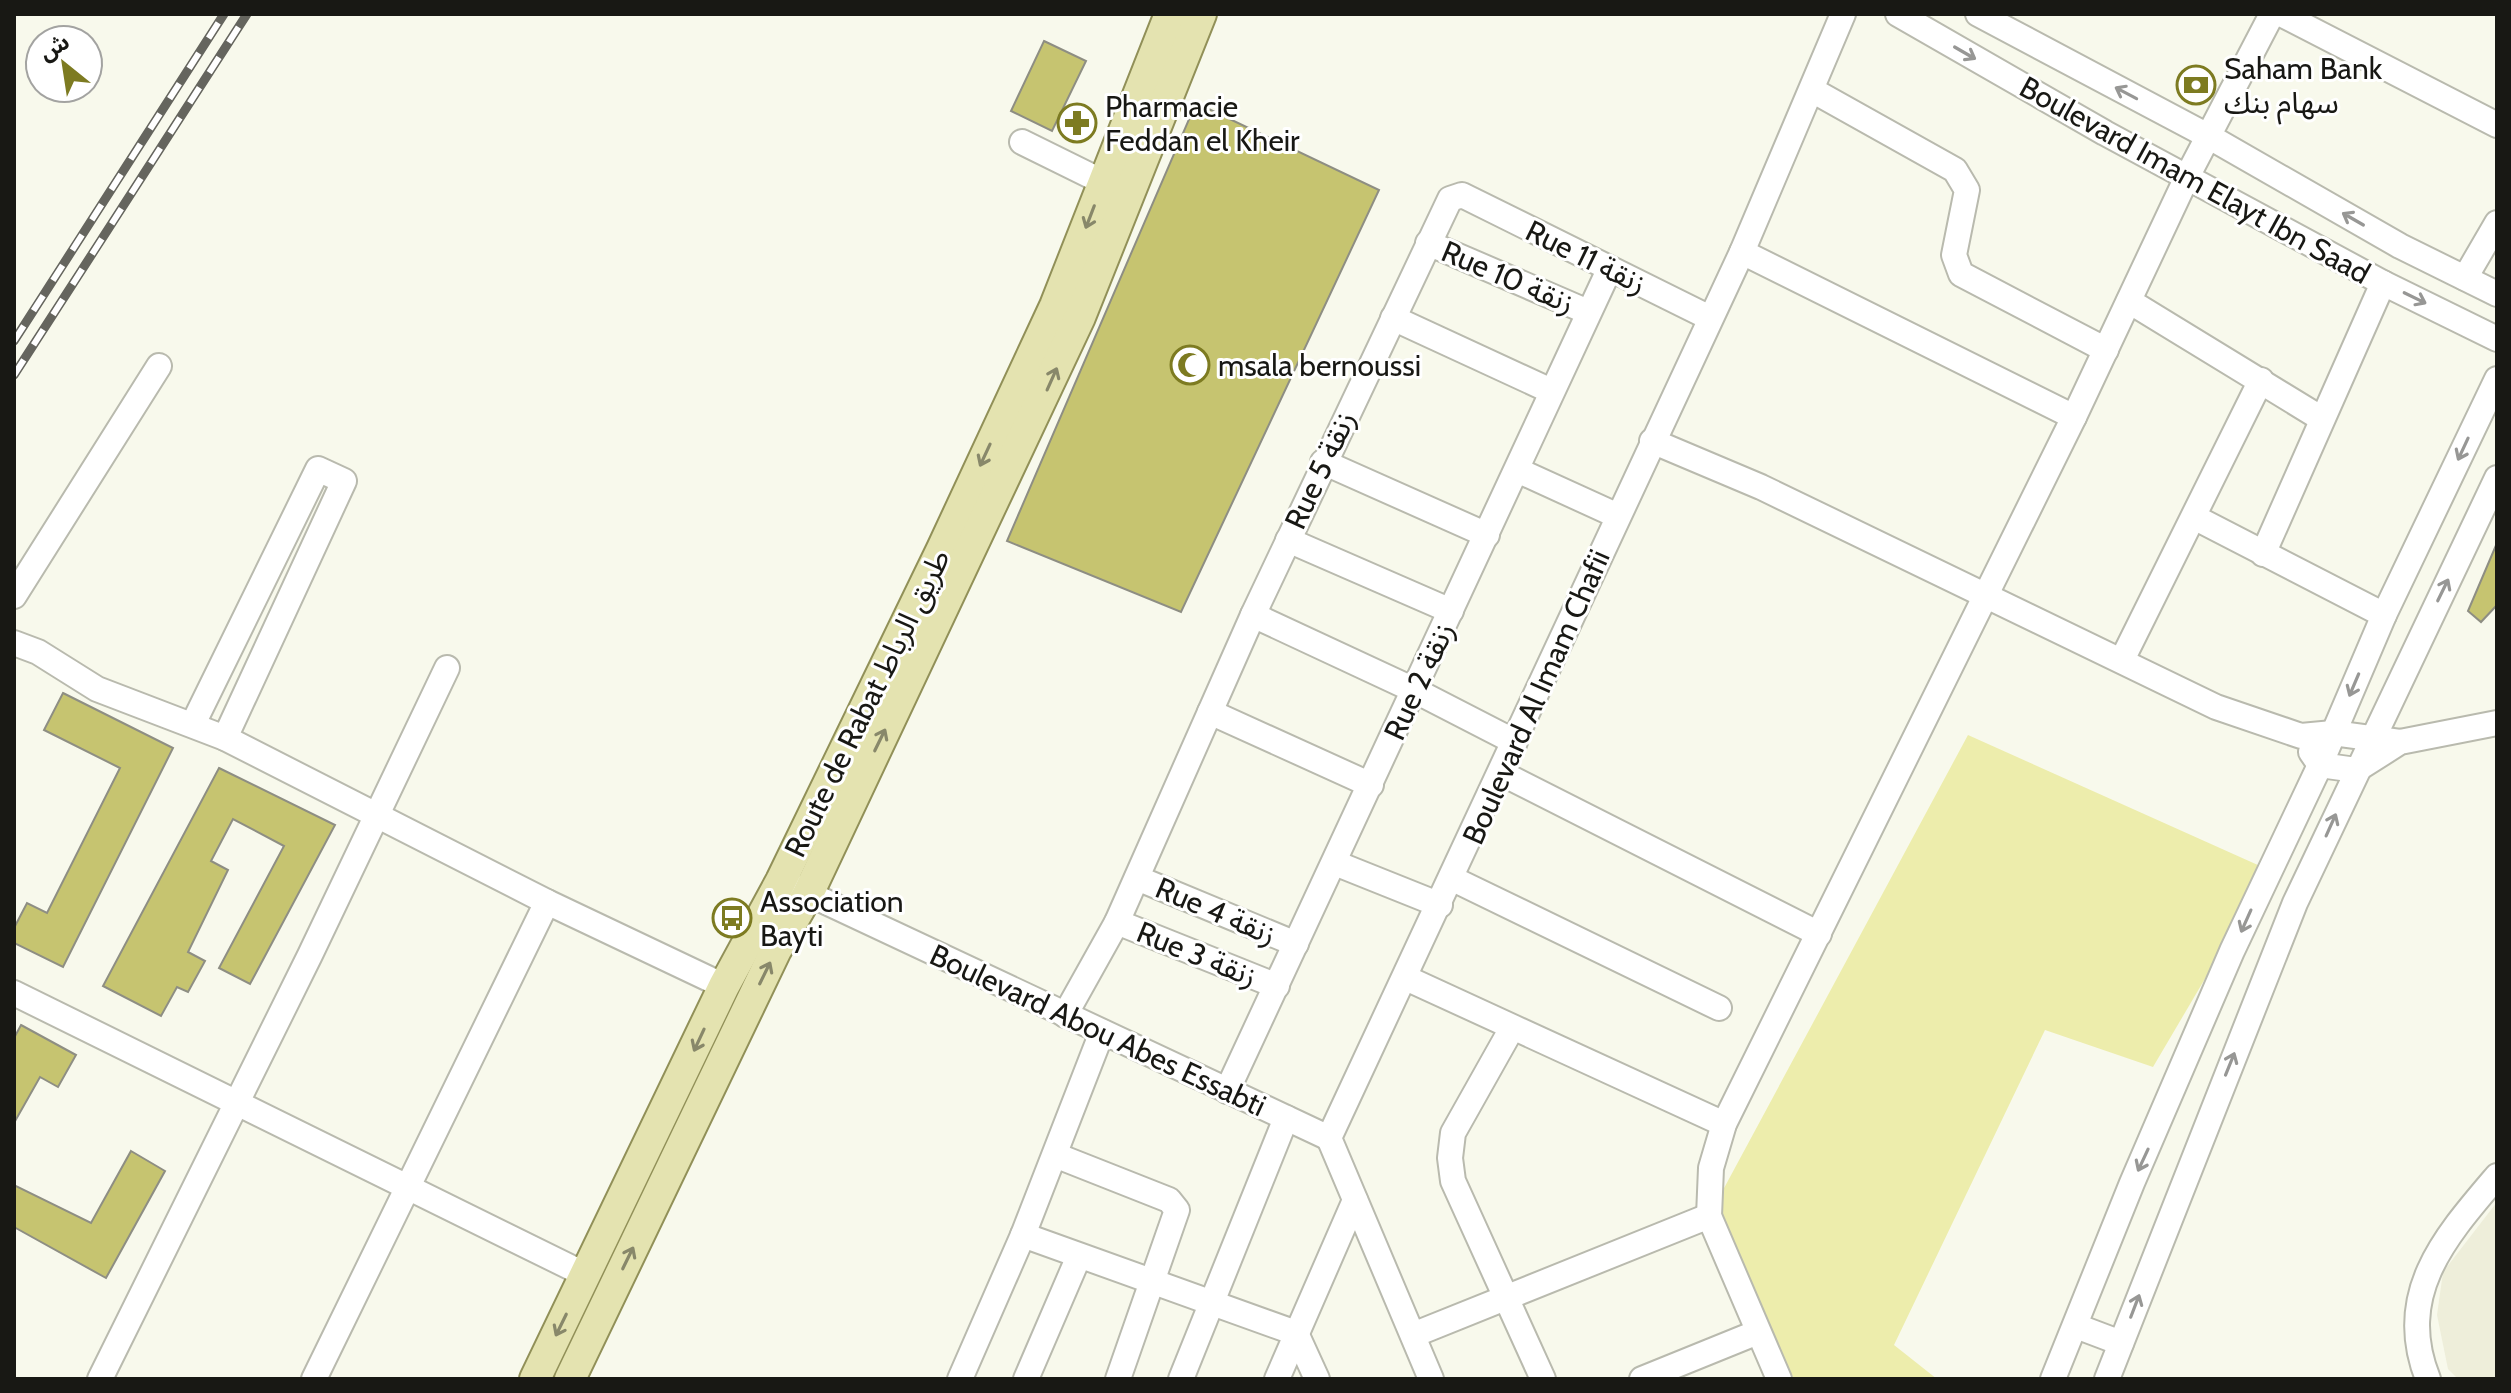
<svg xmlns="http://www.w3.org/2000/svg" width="2511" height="1393" viewBox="0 0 2511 1393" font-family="Cabin,'Noto Sans Arabic',sans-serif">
<rect width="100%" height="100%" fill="#f8f9ec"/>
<polygon fill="#eeeeda" points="2497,1202 2497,1379 2458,1379 2448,1369 2437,1315 2443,1272"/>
<polygon fill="#ededac" points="1968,735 2269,870 2153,1067 2045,1030 1894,1345 1937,1379 1794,1379 1709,1216"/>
<g fill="#c6c470" stroke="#8e8e83" stroke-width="2">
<polygon points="1044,41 1086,61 1052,131 1011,111"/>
<polygon points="1196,103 1379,190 1181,612 1007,541"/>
<polygon points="2497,543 2497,605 2481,622 2468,611"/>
<polygon points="63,693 173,748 63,967 14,943 14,928 27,903 47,913 120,768 44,730"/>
<polygon points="219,768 335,825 250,984 219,968 284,846 233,819 211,861 228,870 188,952 205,961 188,992 177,987 161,1016 103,986"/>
<polygon points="21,1025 76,1055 58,1087 40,1077 14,1123 14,1038"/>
<polygon points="131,1151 165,1171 106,1278 14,1227 14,1185 91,1223"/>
</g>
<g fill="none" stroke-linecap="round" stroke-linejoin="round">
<defs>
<g id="minor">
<polyline points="1898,14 2105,133 2383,283 2497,339"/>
<polyline points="1978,14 2208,136 2400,246 2497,294"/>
<polyline points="2281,14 2497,125"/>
<polyline points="1812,90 1955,170 1967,190 1954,255 1961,274 2106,350"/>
<polyline points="1022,142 1103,182"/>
<polyline points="1428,243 1588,312"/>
<polyline points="1742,252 2074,417"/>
<polyline points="2465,278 2497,223"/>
<polyline points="2129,301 2322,419"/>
<polyline points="1393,318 1551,391"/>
<polyline points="1652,441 1761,487 2216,707 2301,736 2333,733 2400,742"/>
<polyline points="1323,462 1487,535"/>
<polyline points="1517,470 1618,516"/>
<polyline points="2194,517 2384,615"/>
<polyline points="1288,540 1451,611"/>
<polyline points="2263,554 2383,283"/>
<polyline points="14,596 159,366"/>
<polyline points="1253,615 1414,690 1515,742"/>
<polyline points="14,643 38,652 97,689 225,738 547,902 724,986"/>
<polyline points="2122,660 2261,380"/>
<polyline points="1210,712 1371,785"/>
<polyline points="193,724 318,469 344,481 225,738"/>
<polyline points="2311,752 2320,765 2356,770 2400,742 2497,723"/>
<polyline points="1501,773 1819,934"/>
<polyline points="1335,863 1440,905"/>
<polyline points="1137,878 1296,944"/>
<polyline points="1453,879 1719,1008"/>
<polyline points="792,886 1329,1138"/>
<polyline points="1117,922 1277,986"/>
<polyline points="1406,978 1724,1124"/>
<polyline points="14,993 586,1275"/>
<polyline points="1065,1015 1117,922 1253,615 1450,199 1462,195 1710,318"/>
<polyline points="1512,1028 1453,1133 1450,1158 1453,1181 1543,1379"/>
<polyline points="1227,1091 1609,270"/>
<polyline points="1055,1155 1169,1200 1177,1210 1118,1379"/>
<polyline points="1709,1216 1711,1168 1724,1124 2074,417 2187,177 2272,14"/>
<polyline points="1023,1235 1296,1333 1317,1379"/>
<polyline points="2076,1326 2121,1343"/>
<polyline points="1413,1335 1709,1216 1779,1379"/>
<polyline points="100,1379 310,955 447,668"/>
<polyline points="314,1379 547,902"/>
<polyline points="960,1379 1023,1235 1102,1032"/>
<polyline points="1026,1379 1079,1256"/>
<polyline points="1181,1379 1286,1118"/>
<polyline points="1277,1379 1355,1200"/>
<polyline points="1431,1379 1329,1138 1742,252 1843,14"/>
<polyline points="1642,1379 1758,1332"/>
<polyline points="2053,1379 2132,1183 2232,951 2320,765 2384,615 2497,379"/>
<polyline points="2107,1379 2295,903 2497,478"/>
<path d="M2428,1379C2394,1294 2445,1237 2497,1176"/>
</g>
<g id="major">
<polyline points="535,1379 724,986 781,881 942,549 1055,306 1170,14"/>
<polyline points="570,1379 776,950 808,894 1080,317 1201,14"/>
</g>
</defs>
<use href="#minor" stroke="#b9baae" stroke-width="28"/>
<use href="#major" stroke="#919058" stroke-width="34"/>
<use href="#minor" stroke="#fff" stroke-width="24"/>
<use href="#major" stroke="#e4e3b0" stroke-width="30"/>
<defs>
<g id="rail">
<polyline points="14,341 224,14"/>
<polyline points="14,375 247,14"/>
</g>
</defs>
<use href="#rail" stroke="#65655e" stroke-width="9"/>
<use href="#rail" stroke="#fff" stroke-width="6" stroke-dasharray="18" stroke-linecap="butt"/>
</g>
<defs><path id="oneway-shaft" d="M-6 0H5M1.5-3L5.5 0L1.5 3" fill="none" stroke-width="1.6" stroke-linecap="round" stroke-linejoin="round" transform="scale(2)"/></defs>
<g stroke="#979795">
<use href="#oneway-shaft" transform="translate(1965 53) rotate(30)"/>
<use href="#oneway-shaft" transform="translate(2126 93) rotate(-152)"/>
<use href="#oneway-shaft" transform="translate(2353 219) rotate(-150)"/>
<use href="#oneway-shaft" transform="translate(2415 298) rotate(26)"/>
<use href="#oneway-shaft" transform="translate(2463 449) rotate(115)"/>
<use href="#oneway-shaft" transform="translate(2443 590) rotate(-64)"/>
<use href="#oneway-shaft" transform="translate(2354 685) rotate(113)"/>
<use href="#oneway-shaft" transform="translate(2331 825) rotate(-66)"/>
<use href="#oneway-shaft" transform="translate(2246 921) rotate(114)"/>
<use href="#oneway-shaft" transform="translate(2230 1064) rotate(-68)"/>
<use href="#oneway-shaft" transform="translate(2143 1160) rotate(115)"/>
<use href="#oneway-shaft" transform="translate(2135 1306) rotate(-69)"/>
</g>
<g stroke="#88886a">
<use href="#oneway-shaft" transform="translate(1090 217) rotate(111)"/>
<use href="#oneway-shaft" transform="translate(1052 379) rotate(-66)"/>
<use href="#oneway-shaft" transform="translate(985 455) rotate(115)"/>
<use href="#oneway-shaft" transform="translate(880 740) rotate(-64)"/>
<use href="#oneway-shaft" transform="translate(765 973) rotate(-64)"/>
<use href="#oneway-shaft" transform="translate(699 1040) rotate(115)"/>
<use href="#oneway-shaft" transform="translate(628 1258) rotate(-64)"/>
<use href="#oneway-shaft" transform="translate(561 1325) rotate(116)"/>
</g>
<defs>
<symbol id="bank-ring" viewBox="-11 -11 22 22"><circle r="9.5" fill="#fff" stroke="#7d7b21" stroke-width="1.5"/><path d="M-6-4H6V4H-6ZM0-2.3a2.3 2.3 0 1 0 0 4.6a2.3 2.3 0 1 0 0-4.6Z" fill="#7d7b21"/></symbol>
<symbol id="pharmacy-ring" viewBox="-11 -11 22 22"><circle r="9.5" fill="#fff" stroke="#7d7b21" stroke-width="1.5"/><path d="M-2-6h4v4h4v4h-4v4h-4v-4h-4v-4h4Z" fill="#7d7b21"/></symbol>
<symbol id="mosque-ring" viewBox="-11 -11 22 22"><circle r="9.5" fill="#fff" stroke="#7d7b21" stroke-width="1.5"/><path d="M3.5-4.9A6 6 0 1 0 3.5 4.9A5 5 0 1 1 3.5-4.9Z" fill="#7d7b21"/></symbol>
<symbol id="bus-ring" viewBox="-11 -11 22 22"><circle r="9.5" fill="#fff" stroke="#7d7b21" stroke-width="1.5"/><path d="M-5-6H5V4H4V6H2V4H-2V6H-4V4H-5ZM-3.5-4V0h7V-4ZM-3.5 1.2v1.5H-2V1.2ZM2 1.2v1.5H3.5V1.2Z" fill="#7d7b21"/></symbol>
</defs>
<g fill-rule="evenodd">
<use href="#bank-ring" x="2174" y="63" width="44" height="44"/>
<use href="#pharmacy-ring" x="1055" y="101" width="44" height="44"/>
<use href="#mosque-ring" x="1168" y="343" width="44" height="44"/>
<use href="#bus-ring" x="710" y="896" width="44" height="44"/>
</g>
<g text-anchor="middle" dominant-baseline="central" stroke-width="6" stroke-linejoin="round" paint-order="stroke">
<g font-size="30" fill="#181814" stroke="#fff" text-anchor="start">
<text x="2224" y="68">Saham Bank<tspan x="2224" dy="34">سهام بنك</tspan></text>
<text x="1105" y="106">Pharmacie<tspan x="1105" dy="34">Feddan el Kheir</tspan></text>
<text x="1218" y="365">msala bernoussi</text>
<text x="760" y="901">Association<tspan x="760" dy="34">Bayti</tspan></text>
</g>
<g font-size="30" fill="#181814" stroke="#fff">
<text transform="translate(2195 180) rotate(29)">Boulevard Imam Elayt Ibn Saad</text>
<text transform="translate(1586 257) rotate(26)">Rue 11 زنقة</text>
<text transform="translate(1508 277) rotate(23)">Rue 10 زنقة</text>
<text transform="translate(1320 470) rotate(-65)">Rue 5 زنقة</text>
<text transform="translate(1419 681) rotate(-65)">Rue 2 زنقة</text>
<text transform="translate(1536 697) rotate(-66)">Boulevard Al Imam Chafii</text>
<text transform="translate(867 703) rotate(-64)">Route de Rabat طريق الرباط</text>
<text transform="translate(1216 911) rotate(23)">Rue 4 زنقة</text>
<text transform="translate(1197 954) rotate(22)">Rue 3 زنقة</text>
<text transform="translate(1098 1030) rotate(25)">Boulevard Abou Abes Essabti</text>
</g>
</g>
<rect width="2511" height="1393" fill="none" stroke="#181814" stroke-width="32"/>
<g transform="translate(64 64) rotate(330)"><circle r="38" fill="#ffffff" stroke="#a3a3a1" stroke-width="2"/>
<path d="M0-6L14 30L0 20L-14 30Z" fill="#7d7b21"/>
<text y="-12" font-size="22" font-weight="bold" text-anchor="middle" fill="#181814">ش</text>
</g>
</svg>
